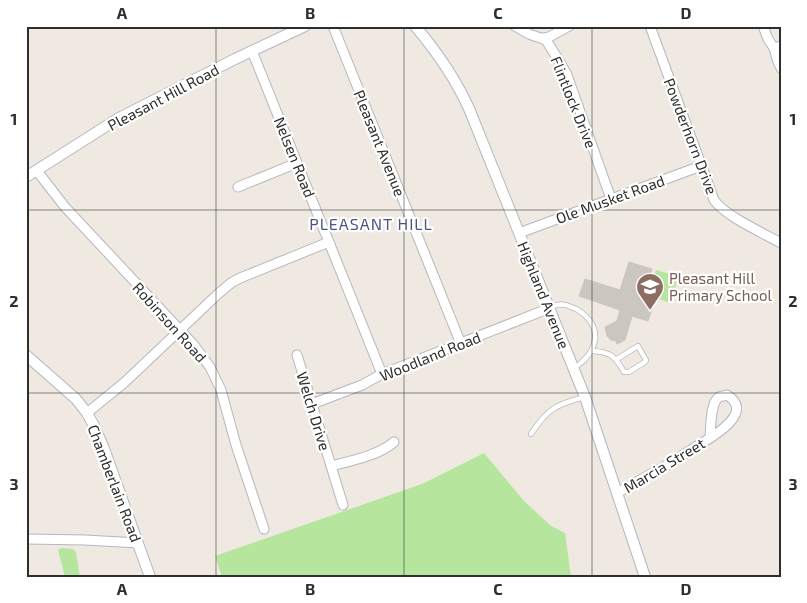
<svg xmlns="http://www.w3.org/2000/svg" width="807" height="603" viewBox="0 0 807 603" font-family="'Exo 2',sans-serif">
<rect width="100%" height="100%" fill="#efe9e1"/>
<g fill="#b6e59e">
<polygon points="656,270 678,276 671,303 649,296"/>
<polygon points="484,453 524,501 551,526 565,533 571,577 222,577 215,556 422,484"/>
<polygon points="61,548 73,549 76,552 80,577 65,577 58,550"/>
</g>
<polygon fill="#cbc7bf" stroke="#cbc5ba" points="629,262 652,269 643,296 655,300 648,321 632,316 625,340 617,344 616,341 611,340 607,336 605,327 617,321 620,310 579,296 585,279 620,290"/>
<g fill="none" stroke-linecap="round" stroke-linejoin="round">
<defs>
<g id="service">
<path d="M550,308C552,307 554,305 557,305C563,303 570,306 576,309C592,318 601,333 591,351C588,358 580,363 575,368"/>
<path d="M592,351C611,352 615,356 624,372H629L645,362L646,360L638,346L617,359"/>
<path d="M531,434C547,409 557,404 585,397"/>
</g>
<g id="minor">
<polyline points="333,26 461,344"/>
<polyline points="515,26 529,34 546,40 561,64 567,75 611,199"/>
<path d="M650,26L714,200C725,216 763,233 781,243"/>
<polyline points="763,26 768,39 774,48"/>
<polyline points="543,38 549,37 569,26"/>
<polyline points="781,46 774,48 778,62 781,68"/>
<polyline points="252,51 382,374"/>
<polyline points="37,171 65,207 193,344 210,367 221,390 236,445 264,529"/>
<polyline points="238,187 297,163"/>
<polyline points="519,233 701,166"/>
<polyline points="297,355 343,505"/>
<path d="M727,395C751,410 724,429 710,438C711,427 710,403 719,397C721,396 725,396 727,395Z"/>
<polyline points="312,404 362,385 382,374 550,308"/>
<polyline points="87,413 125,382 219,293 231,283 240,278 329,242"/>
<path d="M331,466C350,461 378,456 394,442"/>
<polyline points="617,493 667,465 710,438"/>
<polyline points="26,539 85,540 138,543"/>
</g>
<g id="tertiary">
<path d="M415,26C438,53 456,79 470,111L585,397L645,577"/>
<polyline points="26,177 119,118 235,59 305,26"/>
<polyline points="26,355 76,399 87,413 93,424 103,446 150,577"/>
</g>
</defs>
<use href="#service" stroke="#b4b7c1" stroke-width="6"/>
<use href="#minor" stroke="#b4b7c1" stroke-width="11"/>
<use href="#tertiary" stroke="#b4b7c1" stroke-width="12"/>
<use href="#service" stroke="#fff" stroke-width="4.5"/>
<use href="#minor" stroke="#fff" stroke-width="9"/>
<use href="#tertiary" stroke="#fff" stroke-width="10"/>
</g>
<path fill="none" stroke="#2e2e2e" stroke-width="1" stroke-opacity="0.55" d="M216,26V577M404,26V577M592,26V577M26,210H781M26,393H781"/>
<defs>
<symbol id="school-pin" viewBox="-11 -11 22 30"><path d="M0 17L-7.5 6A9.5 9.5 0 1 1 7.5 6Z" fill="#8d6e63" stroke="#fff"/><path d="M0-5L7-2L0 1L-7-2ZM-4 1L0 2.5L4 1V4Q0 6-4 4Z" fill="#fff"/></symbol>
</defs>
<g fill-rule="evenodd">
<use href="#school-pin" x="634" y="271" width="32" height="43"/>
</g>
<g text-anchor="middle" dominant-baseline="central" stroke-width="4.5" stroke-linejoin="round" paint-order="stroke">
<g font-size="15" fill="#2e2e2e" stroke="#fff">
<text transform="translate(163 97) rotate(-28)">Pleasant Hill Road</text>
<text transform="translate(574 102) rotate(68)">Flintlock Drive</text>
<text transform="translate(691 136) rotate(69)">Powderhorn Drive</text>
<text transform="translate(380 143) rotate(68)">Pleasant Avenue</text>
<text transform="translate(295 157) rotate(68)">Nelsen Road</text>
<text transform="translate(610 199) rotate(-20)">Ole Musket Road</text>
<text transform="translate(544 295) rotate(68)">Highland Avenue</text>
<text transform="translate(170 322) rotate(48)">Robinson Road</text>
<text transform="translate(430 356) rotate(-22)">Woodland Road</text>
<text transform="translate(314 411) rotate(73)">Welch Drive</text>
<text transform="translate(664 465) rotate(-31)">Marcia Street</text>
<text transform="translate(115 483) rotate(69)">Chamberlain Road</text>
</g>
<g font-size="15" fill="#785e54" stroke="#fff" text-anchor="start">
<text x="669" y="278">Pleasant Hill<tspan x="669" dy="17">Primary School</tspan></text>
</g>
<g font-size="16" letter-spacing="1" fill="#4d5680" stroke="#fff">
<text x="371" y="223">PLEASANT HILL</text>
</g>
</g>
<rect width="807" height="603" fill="none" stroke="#ffffff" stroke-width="55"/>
<rect x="28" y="28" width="752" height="548" fill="none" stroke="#2e2e2e" stroke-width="2"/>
<g font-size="16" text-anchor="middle" font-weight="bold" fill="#2e2e2e">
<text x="122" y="19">A</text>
<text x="310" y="19">B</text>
<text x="498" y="19">C</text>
<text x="686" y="19">D</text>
<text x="14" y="125">1</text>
<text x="793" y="125">1</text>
<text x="14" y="307">2</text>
<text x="793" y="307">2</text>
<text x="14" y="490">3</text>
<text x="793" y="490">3</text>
<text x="122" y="595">A</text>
<text x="310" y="595">B</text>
<text x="498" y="595">C</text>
<text x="686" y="595">D</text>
</g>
</svg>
